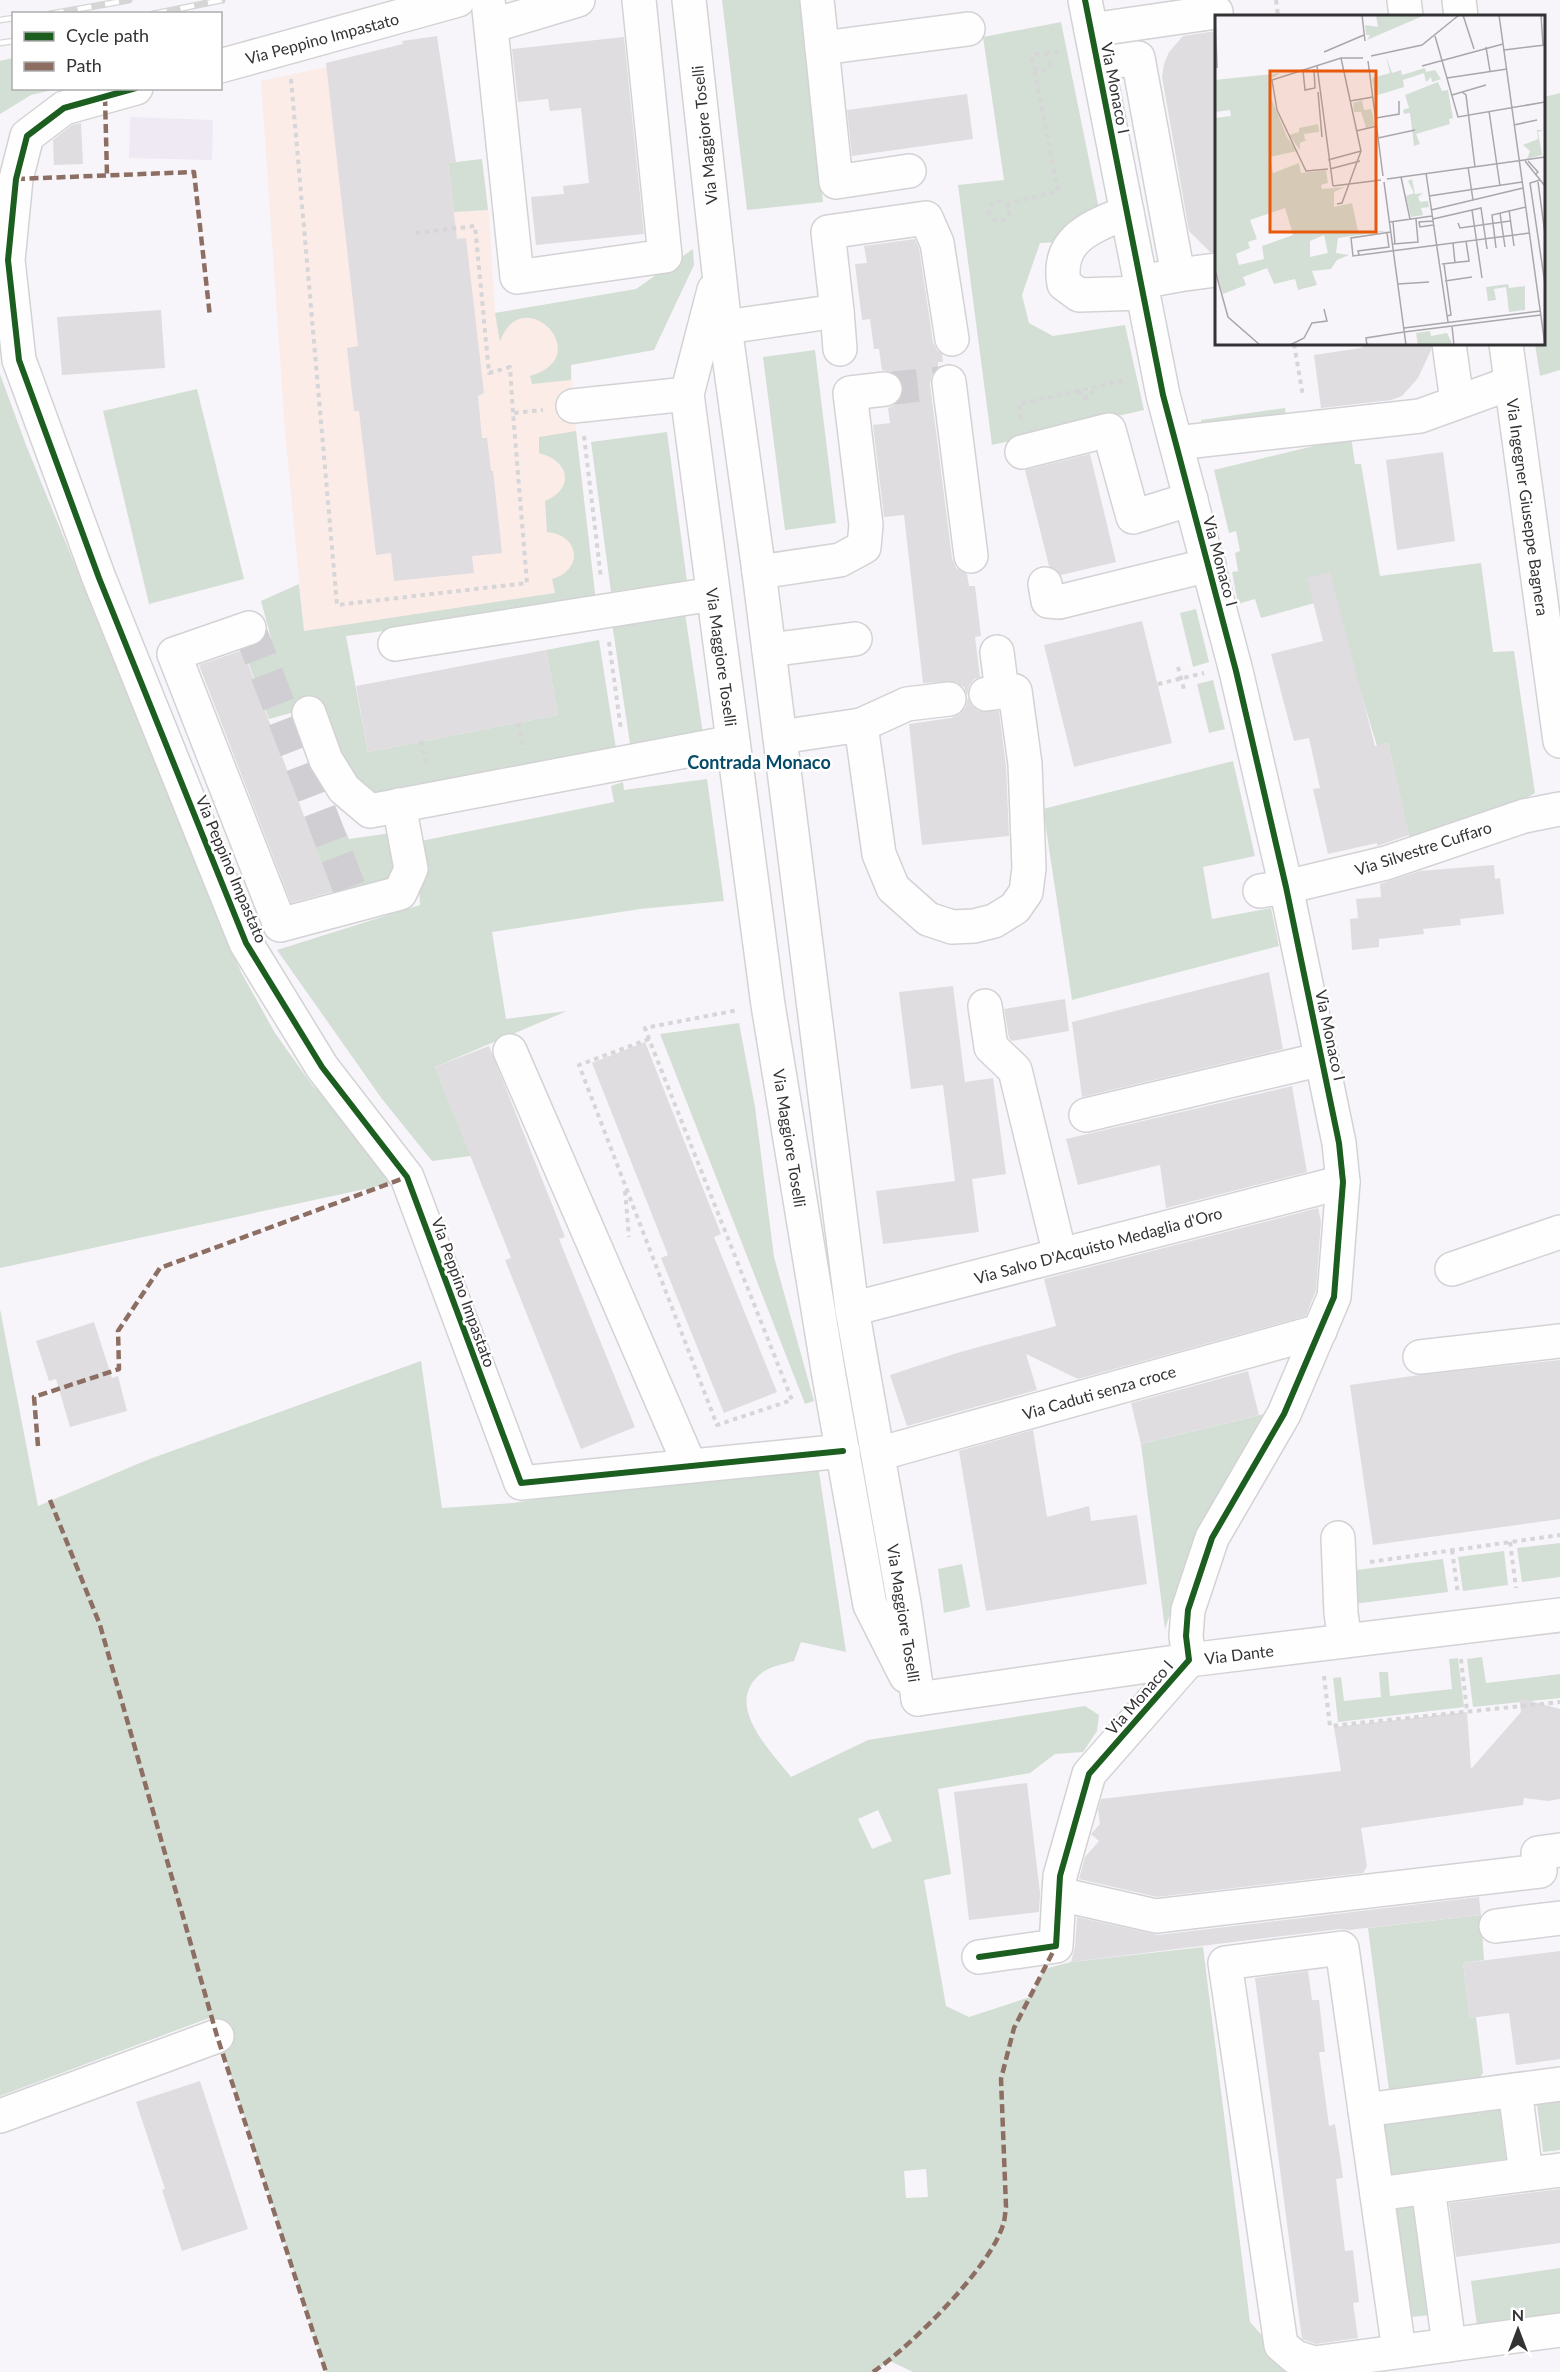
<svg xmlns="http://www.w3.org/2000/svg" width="1560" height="2372" viewBox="0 0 1560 2372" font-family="Lato,sans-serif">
<rect width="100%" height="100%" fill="#f7f5f9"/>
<polygon fill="#eee9f3" points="130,117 213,120 212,160 129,158"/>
<polygon fill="#fbece8" points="400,45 448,163 482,159 489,216 495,313 560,303 571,365 576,431 596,602 305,642 285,431 261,81 326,67 326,63"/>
<g fill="#d3dfd5" fill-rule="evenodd">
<polygon points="722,0 801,0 823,202 747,210"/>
<polygon points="1061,22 1099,209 1080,214 1062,242 1040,243 1022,295 1029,323 1053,336 1125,325 1144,410 992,445 958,185 1004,180 983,37"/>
<polygon points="13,58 14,88 56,89 31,95 0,114 0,61"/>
<polygon points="1560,93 1560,370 1540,376 1535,344 1544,344 1544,97"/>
<polygon points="482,159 488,210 454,212 448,163"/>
<path d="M693,249L694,265L654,350L571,365V380L532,384L530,376C599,356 521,279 500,342L495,313L636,289Z"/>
<polygon points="815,350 836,523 785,530 763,357"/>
<polygon points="0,374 26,445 241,972 275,1033 297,1064 313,1086 329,1101 393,1183 0,1268"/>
<polygon points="197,389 244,579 149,604 103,411"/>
<polygon points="1285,408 1286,417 1202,429 1201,420"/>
<path d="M576,431L596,602L346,636L368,752L558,715L546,650L599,640L616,749L383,795L366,792L355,783L320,705L269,719L243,648L271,638L261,601L299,584L304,631L555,593L552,579C584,570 580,535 547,532L545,501C575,488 570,461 539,453V437Z"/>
<polygon points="667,432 687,581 611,592 591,442"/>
<polygon points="1351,437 1355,464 1361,464 1380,576 1481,563 1493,652 1514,651 1535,793 1521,801 1411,845 1388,743 1377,746 1332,598 1261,618 1255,599 1238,604 1232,572 1238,571 1235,553 1240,551 1236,531 1229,533 1214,470"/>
<polygon points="1196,609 1209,662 1193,667 1180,613"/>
<polygon points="685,613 703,734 630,744 612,623"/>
<polygon points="1213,680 1225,729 1209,733 1197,684"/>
<polygon points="1233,761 1255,856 1203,867 1212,919 1271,908 1279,946 1072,1000 1043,809"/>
<polygon points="707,779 724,901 640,909 492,932 506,1019 567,1011 435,1067 471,1156 432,1161 382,1099 277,950 420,905 416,842 614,802 611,786 623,782 624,790"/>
<polygon points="339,817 349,839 391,833 397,868 388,880 332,893 308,827"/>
<polygon points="739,1023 755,1107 774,1257 814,1401 805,1404 660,1034"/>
<path d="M0,1309L38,1506L147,1460L421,1361L442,1508L513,1503L589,1491L818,1465L846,1652L801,1642L794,1661C784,1664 771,1666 763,1672C721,1703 770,1750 791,1777L868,1740L1085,1706L1099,1715L1097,1731L1083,1752L1055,1754L1030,1773L938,1789L951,1874L924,1880L946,2006L969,2017L1030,1997L1044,1969L1071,1962L1203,1947L1250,2322L1269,2343L1310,2372H913L890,2361L873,2372H326L212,2017L0,2096ZM878,1810L892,1841L872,1849L858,1819ZM926,2169L928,2197L906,2198L904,2171Z"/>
<polygon points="1264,1414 1198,1530 1165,1629 1141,1444"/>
<polygon points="1560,1543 1560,1577 1522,1582 1517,1548"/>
<polygon points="1504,1551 1508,1585 1463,1591 1458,1557"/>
<polygon points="1443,1559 1448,1592 1353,1604 1349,1571"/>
<polygon points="962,1564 970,1607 944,1613 938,1569"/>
<polygon points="1482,1657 1486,1683 1560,1674 1560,1698 1473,1707 1467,1659"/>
<polygon points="1458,1658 1464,1707 1338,1722 1333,1678 1341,1677 1344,1701 1381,1697 1379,1672 1388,1672 1390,1696 1452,1689 1449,1659"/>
<polygon points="1481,1915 1484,1960 1463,1963 1470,2018 1476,2017 1483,2073 1478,2080 1389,2090 1368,1928"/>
<polygon points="1560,2094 1560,2150 1543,2152 1536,2097"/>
<polygon points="1499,2104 1506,2159 1386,2175 1379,2131 1386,2119"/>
<polygon points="1416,2196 1431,2315 1402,2318 1387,2200"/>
<polygon points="1560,2268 1560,2315 1477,2326 1471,2281"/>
</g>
<g fill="#dfdde0">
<polygon points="1216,31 1216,252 1210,252 1189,231 1162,77 1164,64 1169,52 1183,36"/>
<polygon points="437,36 456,162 448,163 457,239 466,238 484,393 478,396 482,438 487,438 491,471 493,471 502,553 472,556 474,573 394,581 391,553 376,555 359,411 354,411 347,348 358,346 326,63 403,44 402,41"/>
<polygon points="624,37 644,234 536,245 531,197 564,194 563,186 589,183 581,108 550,111 548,99 518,102 512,49"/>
<polygon points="967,94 973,139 852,156 847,110"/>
<polygon points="81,123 83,164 54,165 53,140 72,125"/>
<polygon points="915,239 919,248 933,342 937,350 942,354 943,362 938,362 938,367 932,374 930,384 952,558 956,568 967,574 969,586 975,586 981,636 975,637 980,677 974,679 969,686 967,696 964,687 956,682 923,683 904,515 884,517 873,425 890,423 888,408 897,404 902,396 904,387 900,378 893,372 882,370 879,349 874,349 870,319 862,320 855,264 867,263 864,246"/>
<polygon points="161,310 165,368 62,375 57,317"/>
<polygon points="1365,344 1431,344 1431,350 1418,378 1402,396 1391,400 1321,408 1314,355 1361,348"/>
<polygon points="1443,452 1455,541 1397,550 1386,460"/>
<polygon points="1090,454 1116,562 1061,575 1049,566 1025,470"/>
<polygon points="1330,572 1375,746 1388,743 1409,835 1377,846 1377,843 1328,854 1313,789 1320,788 1309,738 1294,741 1271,654 1323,641 1307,578"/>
<polygon points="1142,621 1172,743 1074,767 1044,645"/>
<polygon points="243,650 308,827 332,892 291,903 199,665"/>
<polygon points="546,650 558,715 368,752 356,686"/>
<polygon points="968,697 971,705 978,711 999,711 1006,766 1009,836 922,845 909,724 951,718 960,714 966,707"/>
<polygon points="1494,865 1495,879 1500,878 1504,914 1460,919 1461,925 1423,929 1424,934 1379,939 1379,947 1352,950 1350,919 1358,918 1356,899 1381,897 1380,884 1420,871"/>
<polygon points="1269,972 1283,1049 1082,1097 1072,1022"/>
<polygon points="953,986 965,1082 993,1078 1006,1174 972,1179 979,1232 883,1244 876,1191 955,1181 943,1085 911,1089 899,992"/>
<polygon points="1065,999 1069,1031 1012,1041 1009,1038 1004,1009"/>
<polygon points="645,1042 721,1234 714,1237 777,1392 724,1413 661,1258 668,1255 592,1063"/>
<polygon points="489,1046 565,1237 559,1239 635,1427 581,1449 505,1260 511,1258 435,1067"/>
<polygon points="1292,1086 1307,1172 1166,1208 1160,1165 1078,1185 1066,1139"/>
<polygon points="1318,1208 1321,1221 1316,1290 1306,1316 1078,1379 1026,1354 1037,1390 907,1426 890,1375 957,1353 1056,1326 1044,1279"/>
<polygon points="94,1322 112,1378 118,1376 127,1411 70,1427 56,1379 49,1381 36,1341"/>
<polygon points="1560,1360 1560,1519 1373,1545 1350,1385 1419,1375"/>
<polygon points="1248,1371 1259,1415 1141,1444 1131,1403"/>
<polygon points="1033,1430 1047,1517 1089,1506 1091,1521 1137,1515 1147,1584 986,1611 959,1451"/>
<polygon points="1519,1698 1560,1709 1560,1799 1548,1801 1524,1798 1523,1805 1361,1828 1367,1866 1363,1873 1157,1897 1079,1879 1085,1857 1099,1841 1091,1834 1100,1824 1098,1810 1101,1799 1341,1771 1334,1727 1467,1712 1471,1769 1521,1712"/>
<polygon points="1027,1783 1040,1893 1039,1912 969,1920 954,1792"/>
<polygon points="1479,1897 1481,1915 1348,1930 1340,1929 1071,1962 1075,1947 1077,1917 1158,1935"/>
<polygon points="1560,1951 1560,2059 1516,2065 1509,2013 1470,2018 1463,1963"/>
<polygon points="1308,1971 1312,2000 1319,2000 1325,2052 1319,2052 1329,2126 1335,2124 1340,2157 1343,2178 1336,2179 1345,2251 1353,2250 1359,2302 1353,2303 1358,2338 1316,2344 1302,2339 1255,1978"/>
<polygon points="200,2081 248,2229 182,2251 162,2190 165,2189 136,2102"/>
<polygon points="1560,2189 1560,2243 1456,2257 1449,2203"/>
</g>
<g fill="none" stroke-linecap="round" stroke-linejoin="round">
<g stroke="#d0ced2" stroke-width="33" stroke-dasharray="33 16" stroke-linecap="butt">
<polyline points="885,389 949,382"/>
<polyline points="249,628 356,905"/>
</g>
<defs>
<g id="minor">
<polyline points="488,0 517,277 665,256 639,0"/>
<polyline points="689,0 725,327 759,572 852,1309 904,1603 918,1699"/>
<polyline points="817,0 836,182 909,171"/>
<polyline points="1404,0 1406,16"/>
<polyline points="491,26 578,0"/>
<polyline points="1091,30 1216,12"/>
<polyline points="822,48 968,29"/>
<polyline points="1098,64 1138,58 1178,275 1141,282"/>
<polyline points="220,66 458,0"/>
<polyline points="136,88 64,108 27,136 16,179 8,260 19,360 99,578 246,943 322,1067 407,1177 521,1483 843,1451"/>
<path d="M1127,212C1092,227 1056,238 1064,284L1079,295L1143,293"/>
<polyline points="1178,275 1216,270"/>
<polyline points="714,290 687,394 768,1005 829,1376 870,1605 906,1676"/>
<polyline points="837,311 840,349"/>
<polyline points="705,330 837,311 828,232 926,218 937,243 952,339"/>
<polyline points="1449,344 1457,401"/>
<polyline points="949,382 971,556"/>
<polyline points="573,406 687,394"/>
<polyline points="1176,443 1420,416 1511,383"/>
<polyline points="1022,452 1109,430 1133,517 1191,499"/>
<polyline points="759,572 840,560 864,547 866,525 850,393 885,389"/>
<polyline points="1045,584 1048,601 1059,602 1209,565"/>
<polyline points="249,628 174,654 280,925 400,893 411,869 399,805"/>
<polyline points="395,644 713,594"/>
<polyline points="769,650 855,639"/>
<polyline points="986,694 1002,692 997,652"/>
<polyline points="309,713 326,760 344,789 370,811 733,742"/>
<polyline points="861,725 907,704 949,699"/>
<polyline points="780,737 861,725 879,854 893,888 928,919 952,927 974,926 994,921 1015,908 1026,892 1029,868 1025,764 1015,691 1002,692"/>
<polyline points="1260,891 1286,887 1386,863 1524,816 1560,809"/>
<polyline points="985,1006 991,1047 1015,1070 1060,1255"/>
<polyline points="510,1051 690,1466"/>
<polyline points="1086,1115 1322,1059"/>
<polyline points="1452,1269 1560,1232"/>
<polyline points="852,1309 1343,1182"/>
<polyline points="1420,1357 1560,1341"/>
<polyline points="878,1454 1320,1331"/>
<polyline points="1338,1538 1341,1613 1345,1641"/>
<polyline points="918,1699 1189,1660 1560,1615"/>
<polyline points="1059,1894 1156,1916 1540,1871 1538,1853 1560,1850"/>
<polyline points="1496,1926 1560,1918"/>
<polyline points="979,1957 1056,1946 1060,1876 1089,1774 1189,1660 1186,1636 1188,1610 1212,1538 1284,1414 1334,1297 1343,1182 1339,1143 1286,887 1236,671 1163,395 1085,0"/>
<polyline points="1515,2090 1526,2174"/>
<polyline points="1365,2110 1560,2084"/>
<polyline points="0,2116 217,2036"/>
<polyline points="1428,2187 1449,2345"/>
<polyline points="1377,2194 1560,2170"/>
<polyline points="1399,2351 1342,1948 1225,1963 1281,2345 1295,2357 1314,2363 1560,2330"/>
</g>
<g id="major">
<polyline points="1459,0 1461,16"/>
<polyline points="1506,344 1560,741"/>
</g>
</defs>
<use href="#minor" stroke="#d3d2d5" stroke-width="36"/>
<use href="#major" stroke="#d3d2d5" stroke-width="36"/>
<g stroke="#d6d5d7" stroke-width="4" stroke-dasharray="4.5 4.5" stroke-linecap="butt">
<polyline points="1276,0 1278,16"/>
<circle cx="1041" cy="62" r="9"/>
<polyline points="1045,53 1062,51"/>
<polyline points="291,79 337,605 527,583 513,413 543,410"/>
<circle cx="999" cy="211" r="10"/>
<polyline points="1006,204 1058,191 1034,68"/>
<polyline points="416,233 475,226 489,373 510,367 513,413"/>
<polyline points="1294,344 1303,396"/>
<polyline points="1078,391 1084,398 1090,397 1094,388"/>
<polyline points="1021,419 1019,404 1126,380"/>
<polyline points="584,436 601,578"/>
<polyline points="609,642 621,730"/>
<polyline points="1178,667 1185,693"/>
<polyline points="1158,684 1204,673"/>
<polyline points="518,723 524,750"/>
<polyline points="421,741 427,768"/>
<polyline points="649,1039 579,1065 717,1425 792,1400 649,1039 645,1028 738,1010"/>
<polyline points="625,1191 629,1237"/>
<polyline points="1510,1542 1516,1588"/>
<polyline points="1452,1550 1458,1594"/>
<polyline points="1370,1562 1560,1535"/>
<polyline points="1461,1659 1467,1711"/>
<polyline points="1324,1676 1330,1726 1560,1702"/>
</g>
<use href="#minor" stroke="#fefefe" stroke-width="33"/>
<use href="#major" stroke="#fefefe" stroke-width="33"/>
<defs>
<g id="rail">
<polyline points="50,14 129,0"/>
<polyline points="153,14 222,0"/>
<polyline points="0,20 14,18"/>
<polyline points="0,43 14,41"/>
</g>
</defs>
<use href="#rail" stroke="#d6d6d6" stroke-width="7"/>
<use href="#rail" stroke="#fff" stroke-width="4.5" stroke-dasharray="14" stroke-linecap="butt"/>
<g stroke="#8d6e63" stroke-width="4.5" stroke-dasharray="9 4.5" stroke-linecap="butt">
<polyline points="105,97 107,175"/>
<polyline points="16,179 194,172 210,317"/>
<polyline points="38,1446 34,1397 119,1369 118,1331 160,1268 407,1177"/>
<polyline points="50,1500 100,1625 217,2036 326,2372"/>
<path d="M873,2372C911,2346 990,2268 1003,2225C1005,2220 1005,2213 1006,2207L1001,2079L1014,2028L1056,1946"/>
</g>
<defs>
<g id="cycleway">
<polyline points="136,88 64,108 27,136 16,179 8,260 19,360 99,578 246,943 322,1067 407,1177 521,1483 843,1451"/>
<polyline points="979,1957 1056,1946 1060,1876 1089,1774 1189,1660 1186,1636 1188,1610 1212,1538 1284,1414 1334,1297 1343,1182 1339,1143 1286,887 1236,671 1163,395 1085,0"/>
</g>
</defs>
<use href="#cycleway" stroke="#fff" stroke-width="10"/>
<use href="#cycleway" stroke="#1b5e20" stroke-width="6"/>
</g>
<g text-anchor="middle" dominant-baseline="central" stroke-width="5" stroke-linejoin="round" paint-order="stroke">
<g font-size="16" fill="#333235" stroke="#fff">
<text transform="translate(322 38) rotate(-15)">Via Peppino Impastato</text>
<text transform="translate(1116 88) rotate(79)">Via Monaco I</text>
<text transform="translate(704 135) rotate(-96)">Via Maggiore Toselli</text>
<text transform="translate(1528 507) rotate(82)">Via Ingegner Giuseppe Bagnera</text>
<text transform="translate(1221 561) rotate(75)">Via Monaco I</text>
<text transform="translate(722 657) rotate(82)">Via Maggiore Toselli</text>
<text transform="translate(1423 848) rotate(-18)">Via Silvestre Cuffaro</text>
<text transform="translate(232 869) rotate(67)">Via Peppino Impastato</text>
<text transform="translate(1331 1035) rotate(78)">Via Monaco I</text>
<text transform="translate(790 1138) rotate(81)">Via Maggiore Toselli</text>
<text transform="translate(1098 1245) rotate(-15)">Via Salvo D'Acquisto Medaglia d'Oro</text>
<text transform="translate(464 1292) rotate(70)">Via Peppino Impastato</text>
<text transform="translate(1099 1392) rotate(-16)">Via Caduti senza croce</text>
<text transform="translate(904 1613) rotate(81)">Via Maggiore Toselli</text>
<text transform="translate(1239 1654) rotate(-7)">Via Dante</text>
<text transform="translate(1139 1697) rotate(-49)">Via Monaco I</text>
</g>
<g font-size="18" font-weight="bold" fill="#054a68" stroke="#fff">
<text x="759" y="762">Contrada Monaco</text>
</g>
</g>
<g transform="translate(1215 15)">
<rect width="330" height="330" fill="#f7f5f9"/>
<path d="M161,0H210L152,25L155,20H151L150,10L163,12ZM171,41L177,58L186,55L187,60L210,53L211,57L220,55L226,64L217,67L216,62L211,67L209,58L188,65L189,72L160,81L157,63L175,58ZM66,58L55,64V80L72,122L82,136L55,142L58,158L84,148L86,158L111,155L113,168L106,170L107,174L130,172L119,177V192L137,188L143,216H173L123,223L121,238L134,240L122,245L116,254L97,256L102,270L83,275L80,264L59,269L52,253L28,262L31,270L8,279L0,255V103L16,101L15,95L0,97V65ZM70,193L78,220L47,231L49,244L24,250L21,239L35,233L33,227L42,224L35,205ZM109,220L113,238L95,242V226ZM223,67L227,76L233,75L238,103L234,104L235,109L201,119L205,129L199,131L195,98L189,99L188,95L194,93L190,80ZM147,85L149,95L156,94L158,100L159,110L151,113L146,97H139L138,88ZM103,109L104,117L89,119L90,125L94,124L85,128V135L74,120L84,117V113ZM322,115H328L323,117L327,140L312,144L315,136L308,130L323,124ZM197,164L200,179L208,178L203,182L205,187L213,186L214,192L206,193L208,200L215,199L196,202L191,181L199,178L193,166ZM293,269L294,273L310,271V295L294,297L291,272L279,274L281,285L273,286L271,272ZM215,316L216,321L232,318L238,330H203L201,318Z" fill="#d3dfd5" fill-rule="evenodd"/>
<path fill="none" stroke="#a9a7ab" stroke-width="1.5" d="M0,0L2,53M147,0L150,26M248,0L259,34M284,0L330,330M326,0L328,30M220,21L243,102L330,87M271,32L275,56M289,35L330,30M109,37L149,20M156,41L207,30L244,0M153,46L168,161M102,51L118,171M207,51L288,29M88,55L90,75L100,73L99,55L96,56M232,63L292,54M103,77L107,122M247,77L251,80L260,152M237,80L271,70M135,86L158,82M274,96L285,171M161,103L184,99V86M299,110L322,105M141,116L162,111M163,123L200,115M113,145L146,136M310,146L330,171M313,146L323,157L320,160M253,152L258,185M113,154L91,156L62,95L57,65L126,43H148M115,154L145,146M211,158L233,307M186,162L195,204M172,164L330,142M325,165L315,168L330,269M169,167L191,330M323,167L330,219M118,171L166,165M214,181L307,167M122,189L127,188L146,136L126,43M216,195L308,173M257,195L267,263M294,195L299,231M285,198L290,232M218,204L266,193L272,234M218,206L204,207L205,212L218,210M175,207L217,201M178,207L180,229M243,208L245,213L295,206M176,217L136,223L138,241L314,218M238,228L240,248M178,229L203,227L201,204M281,233L277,200L311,192M144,240L143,236L174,232L172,218M227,249L254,246L251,226M229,249L236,300L232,301M0,255L13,302L45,330M230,266L257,262M183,269L214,267M237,311L239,330M189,313L325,296M189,317L326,300M75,330L89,323L97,308L112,306L109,294M152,330L151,323L189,317"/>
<path fill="#e8590c" fill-opacity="0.15" stroke="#e8590c" stroke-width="3" d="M55,56H161V217H55Z"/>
<rect width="330" height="330" fill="none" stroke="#333235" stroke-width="3"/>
</g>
<rect x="12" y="12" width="210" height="78" fill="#ffffff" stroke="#adadae" stroke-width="1.5"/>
<rect x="24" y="32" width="30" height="9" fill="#1b5e20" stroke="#adadae" stroke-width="1.5"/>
<text x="66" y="42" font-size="18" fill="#333235">Cycle path</text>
<rect x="24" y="62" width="30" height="9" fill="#8d6e63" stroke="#adadae" stroke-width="1.5"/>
<text x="66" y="72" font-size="18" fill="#333235">Path</text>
<g transform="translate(1518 2330)" stroke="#ffffff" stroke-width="4.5" paint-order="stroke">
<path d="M0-4.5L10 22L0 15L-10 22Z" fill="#333235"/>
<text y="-9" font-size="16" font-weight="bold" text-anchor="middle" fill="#333235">N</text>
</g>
</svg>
